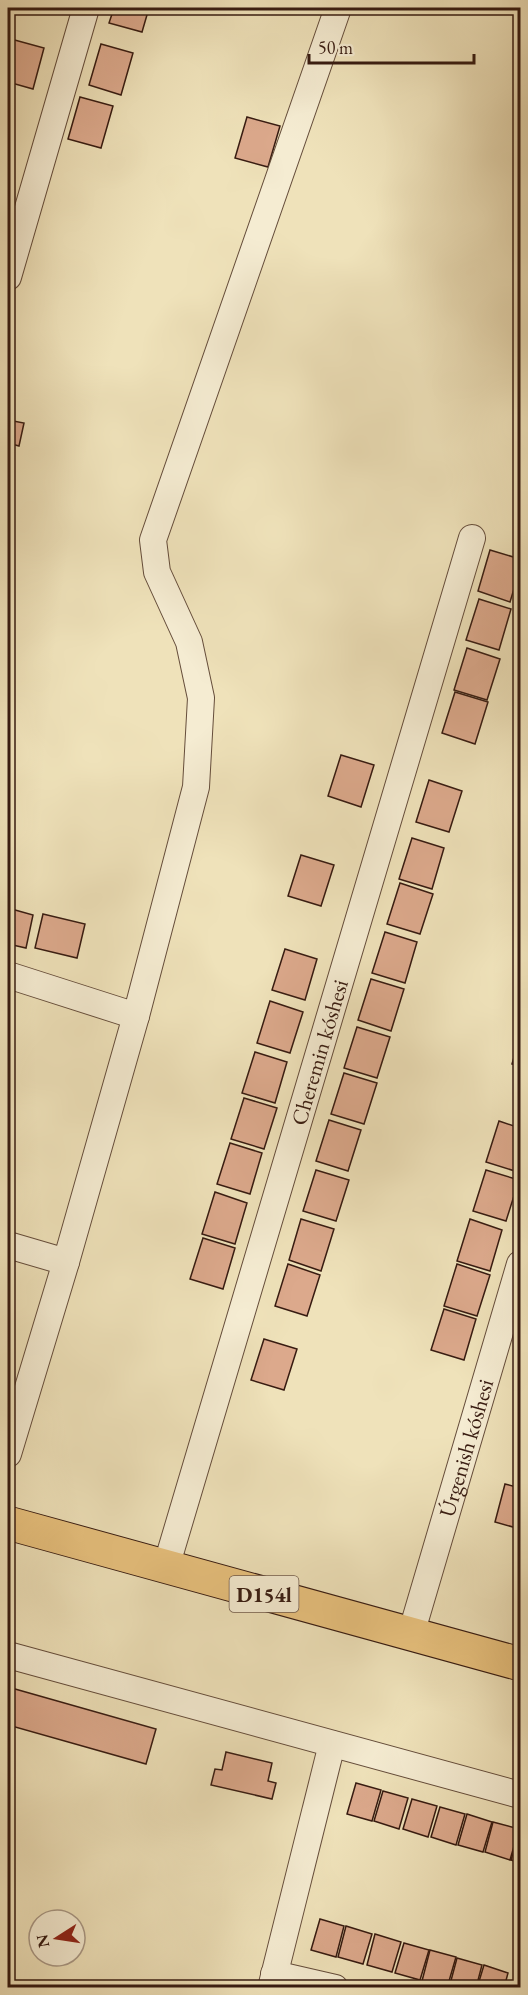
<svg xmlns="http://www.w3.org/2000/svg" width="528" height="1995" viewBox="0 0 528 1995" font-family="'EB Garamond',serif">
<rect width="100%" height="100%" fill="#efe2ba"/>
<filter id="stains"><feTurbulence type="fractalNoise" baseFrequency=".00333" numOctaves="4"/><feColorMatrix values="0 0 0 0 .2 0 0 0 0 .09 0 0 0 0 .02 0 0 0 .5 -.17"/></filter>
<radialGradient id="worn" r=".72"><stop offset=".6" stop-color="#630" stop-opacity="0"/><stop offset="1" stop-color="#630" stop-opacity=".3"/></radialGradient>
<g fill="#dca98c" stroke="#371b11" stroke-width="1.5">
<polygon points="114,8 149,8 142,32 109,23"/>
<polygon points="11,39 44,48 33,89 8,82 8,52"/>
<polygon points="101,44 133,53 121,95 89,85"/>
<polygon points="80,97 113,106 101,148 68,139"/>
<polygon points="247,117 280,126 268,167 235,158"/>
<polygon points="8,420 24,423 19,446 8,443"/>
<polygon points="490,550 520,559 520,569 510,602 478,591"/>
<polygon points="479,599 511,609 499,650 466,640"/>
<polygon points="467,648 500,659 487,700 454,690"/>
<polygon points="455,692 488,702 475,744 442,733"/>
<polygon points="341,755 374,765 361,807 328,796"/>
<polygon points="429,780 462,791 449,832 416,822"/>
<polygon points="412,838 444,848 432,889 399,879"/>
<polygon points="301,855 334,865 321,906 288,896"/>
<polygon points="400,883 433,894 420,934 387,924"/>
<polygon points="8,908 33,915 26,948 8,944"/>
<polygon points="43,914 85,924 77,958 35,948"/>
<polygon points="385,932 417,942 405,983 372,973"/>
<polygon points="285,949 317,959 305,1000 272,990"/>
<polygon points="371,979 404,989 391,1031 358,1020"/>
<polygon points="270,1001 303,1012 290,1053 257,1043"/>
<polygon points="357,1027 390,1037 377,1078 344,1068"/>
<polygon points="520,1037 520,1066 512,1064"/>
<polygon points="255,1052 287,1062 275,1103 242,1093"/>
<polygon points="344,1073 377,1083 364,1124 331,1114"/>
<polygon points="244,1098 277,1108 264,1149 231,1139"/>
<polygon points="329,1120 361,1130 348,1171 316,1161"/>
<polygon points="499,1121 520,1128 520,1165 518,1172 486,1162"/>
<polygon points="230,1143 262,1153 250,1194 217,1184"/>
<polygon points="316,1170 349,1180 336,1221 303,1211"/>
<polygon points="486,1170 519,1180 506,1221 473,1211"/>
<polygon points="215,1192 247,1203 235,1244 202,1234"/>
<polygon points="301,1219 334,1229 321,1271 289,1260"/>
<polygon points="470,1219 502,1230 490,1271 457,1261"/>
<polygon points="203,1238 235,1248 223,1289 190,1279"/>
<polygon points="288,1264 320,1275 307,1316 275,1306"/>
<polygon points="457,1264 490,1275 477,1316 444,1306"/>
<polygon points="444,1309 476,1319 464,1360 431,1350"/>
<polygon points="264,1339 297,1349 284,1390 251,1380"/>
<polygon points="505,1484 520,1488 520,1529 495,1522"/>
<polygon points="8,1687 156,1729 146,1764 8,1725"/>
<polygon points="226,1752 272,1763 268,1781 276,1783 272,1799 211,1785 215,1769 222,1770"/>
<polygon points="356,1783 381,1790 372,1821 347,1814"/>
<polygon points="383,1791 408,1798 399,1829 374,1821"/>
<polygon points="412,1799 437,1806 428,1837 403,1829"/>
<polygon points="440,1807 465,1814 456,1845 431,1837"/>
<polygon points="467,1814 492,1822 483,1852 458,1845"/>
<polygon points="493,1822 519,1829 510,1860 485,1852"/>
<polygon points="520,1830 520,1863 511,1860"/>
<polygon points="320,1919 344,1926 336,1957 311,1950"/>
<polygon points="346,1926 372,1934 363,1964 338,1957"/>
<polygon points="375,1934 401,1942 392,1972 367,1965"/>
<polygon points="404,1943 429,1950 420,1980 395,1973"/>
<polygon points="430,1950 456,1957 447,1988 422,1981"/>
<polygon points="457,1958 482,1965 476,1988 449,1988"/>
<polygon points="484,1965 508,1973 504,1988 477,1988"/>
</g>
<g fill="none" stroke-linecap="round" stroke-linejoin="round">
<defs>
<g id="street">
<polyline points="8,277 86,8"/>
<polyline points="8,975 136,1016"/>
<polyline points="8,1245 66,1262"/>
<polyline points="8,1454 66,1262 136,1016 196,787 201,698 189,642 157,572 153,540 338,8"/>
<path id="s1" d="M166,1567L472,538"/>
<path id="s2" d="M411,1634L520,1264"/>
<polyline points="8,1655 520,1795"/>
<polyline points="274,1974 335,1988"/>
<polyline points="271,1988 332,1744"/>
</g>
<polyline id="primary" points="8,1523 520,1664"/>
</defs>
<use href="#street" stroke="#654d3b" stroke-width="28"/>
<use href="#primary" stroke="#371b11" stroke-width="35"/>
<use href="#street" stroke="#f5ecd2" stroke-width="26"/>
<use href="#primary" stroke="#e8c17d" stroke-width="33"/>
</g>
<g text-anchor="middle" dominant-baseline="central" stroke-width="6" stroke-linejoin="round" paint-order="stroke">
<rect fill="#f5ecd2" stroke="#705a4b" stroke-width="1.5" x="229.5" y="1576" width="69" height="36" rx="4.5"/>
<g font-size="21" font-weight="bold" fill="#371b11">
<text x="264" y="1594">D154l</text>
</g>
<g font-size="22" fill="#371b11" stroke="#f5ecd2">
<text stroke="none"><textPath href="#s1" startOffset="537">Cheremin kóshesi</textPath></text>
<text stroke="none"><textPath href="#s2" startOffset="194">Úrgenish kóshesi</textPath></text>
</g>
</g>
<rect width="528" height="1995" fill="none" stroke="#efe2ba" stroke-width="30"/>
<rect x="9" y="9" width="510" height="1977" fill="none" stroke="#371b11" stroke-width="3"/>
<rect x="15" y="15" width="498" height="1965" fill="none" stroke="#371b11" stroke-width="1.5"/>
<g transform="translate(57 1938) rotate(258)"><circle r="28" fill="#f5ecd2" stroke="#a99885" stroke-width="1.5"/>
<path d="M0-4.5L10 22L0 15L-10 22Z" fill="#8f2418"/>
<text y="-9" font-size="16" font-weight="bold" text-anchor="middle" fill="#371b11">N</text>
</g>
<path d="M309 54v9h165v-9" fill="none" stroke="#371b11" stroke-width="3"/>
<text x="318" y="54" font-size="18" fill="#371b11" stroke="#f5ecd2" stroke-width="4.5" paint-order="stroke">50 m</text>
<rect width="100%" height="100%" filter="url(#stains)"/>
<rect width="100%" height="100%" fill="url(#worn)"/>
</svg>
